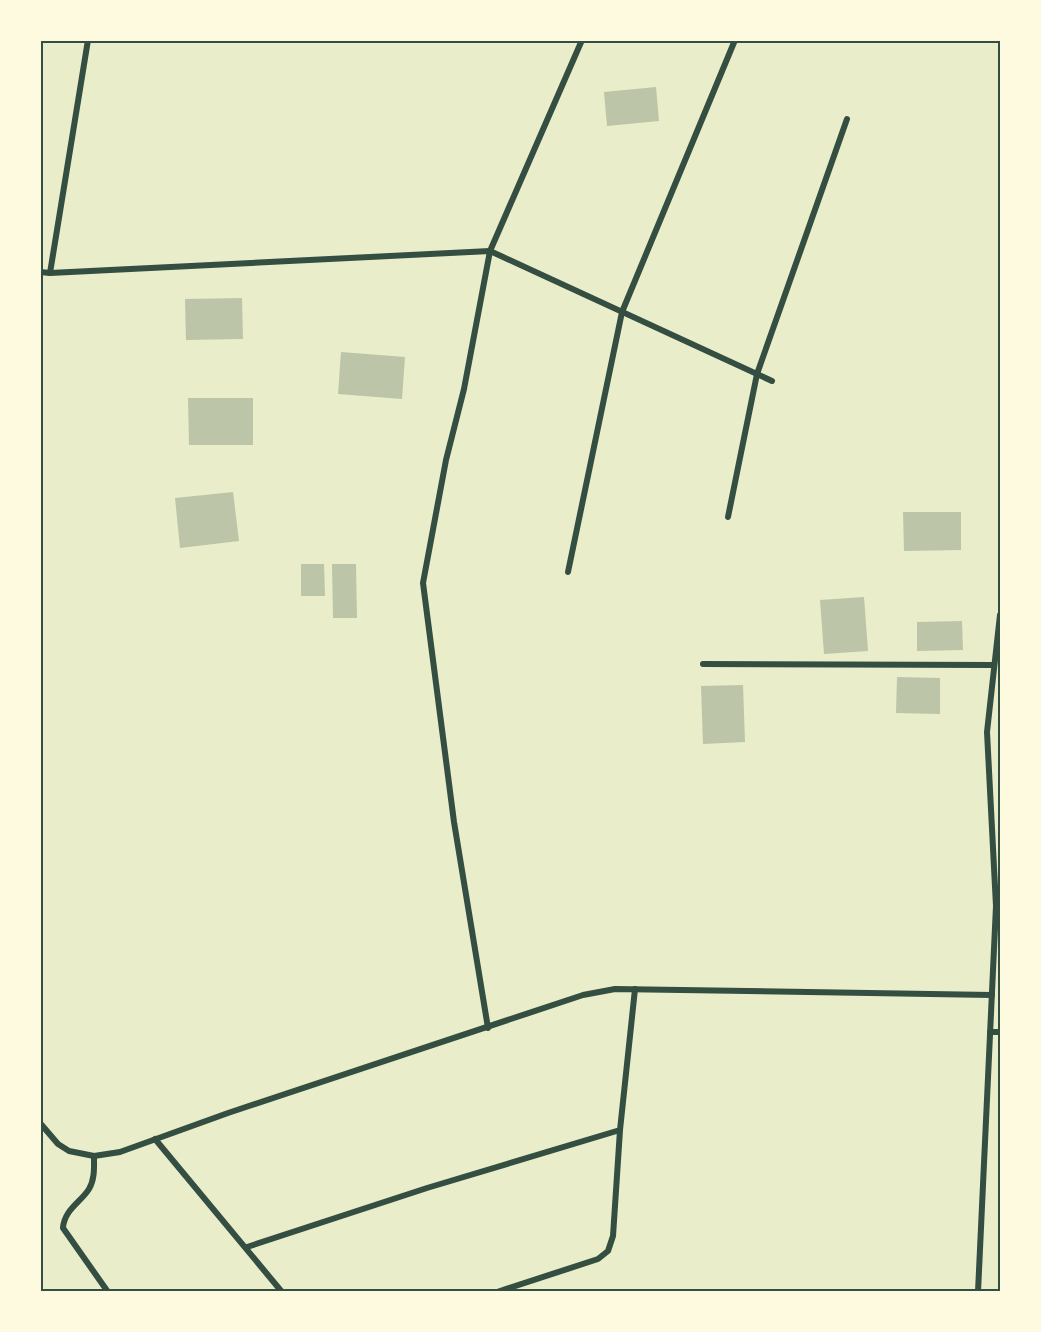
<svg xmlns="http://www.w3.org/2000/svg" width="1041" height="1332" viewBox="0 0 1041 1332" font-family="'Nunito Sans',sans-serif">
<rect width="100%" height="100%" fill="#e9edc9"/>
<g fill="#bcc5a7">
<polygon points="656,87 659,121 607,126 604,92"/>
<polygon points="242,298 243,339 186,340 185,299"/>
<polygon points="341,352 405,357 402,399 338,394"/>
<polygon points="188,398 253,398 253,445 189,445"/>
<polygon points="233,492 239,541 180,548 175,498"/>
<polygon points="903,512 961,512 961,550 904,551"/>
<polygon points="301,564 324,564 325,596 301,596"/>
<polygon points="332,564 356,564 357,618 333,618"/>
<polygon points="864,597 868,651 824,654 820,600"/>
<polygon points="962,621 963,650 917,651 917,622"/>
<polygon points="897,677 940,678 940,714 896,713"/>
<polygon points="743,685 745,742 703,744 701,686"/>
</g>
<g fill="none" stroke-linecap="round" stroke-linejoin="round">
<g stroke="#344e41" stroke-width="6">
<polyline points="40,272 50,273 490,251 772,381"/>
<polyline points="50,273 88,40"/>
<polyline points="728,517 757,374 847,119"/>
<polyline points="568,572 622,312 735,40"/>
<polyline points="703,664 994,665"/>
<polyline points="488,1028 454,822 423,583 446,460 464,389 490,251 582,40"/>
<polyline points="990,1032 1000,1032"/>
<polyline points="40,1123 58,1144 69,1151 94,1156 120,1152 228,1113 583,995 615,989 992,995"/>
<polyline points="155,1139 282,1292"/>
<path d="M94,1156C94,1167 95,1179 89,1189C81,1202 64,1210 63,1228L108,1292"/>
<polyline points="247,1247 427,1188 620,1130"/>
<polyline points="497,1292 598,1259 608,1251 613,1236 620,1130 635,989"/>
<polyline points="978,1292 996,906 987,732 1000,615"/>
</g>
</g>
<rect width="1041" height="1332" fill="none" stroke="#fefae0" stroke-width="84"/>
<rect x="42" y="42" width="957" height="1248" fill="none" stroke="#344e41" stroke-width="2"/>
</svg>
